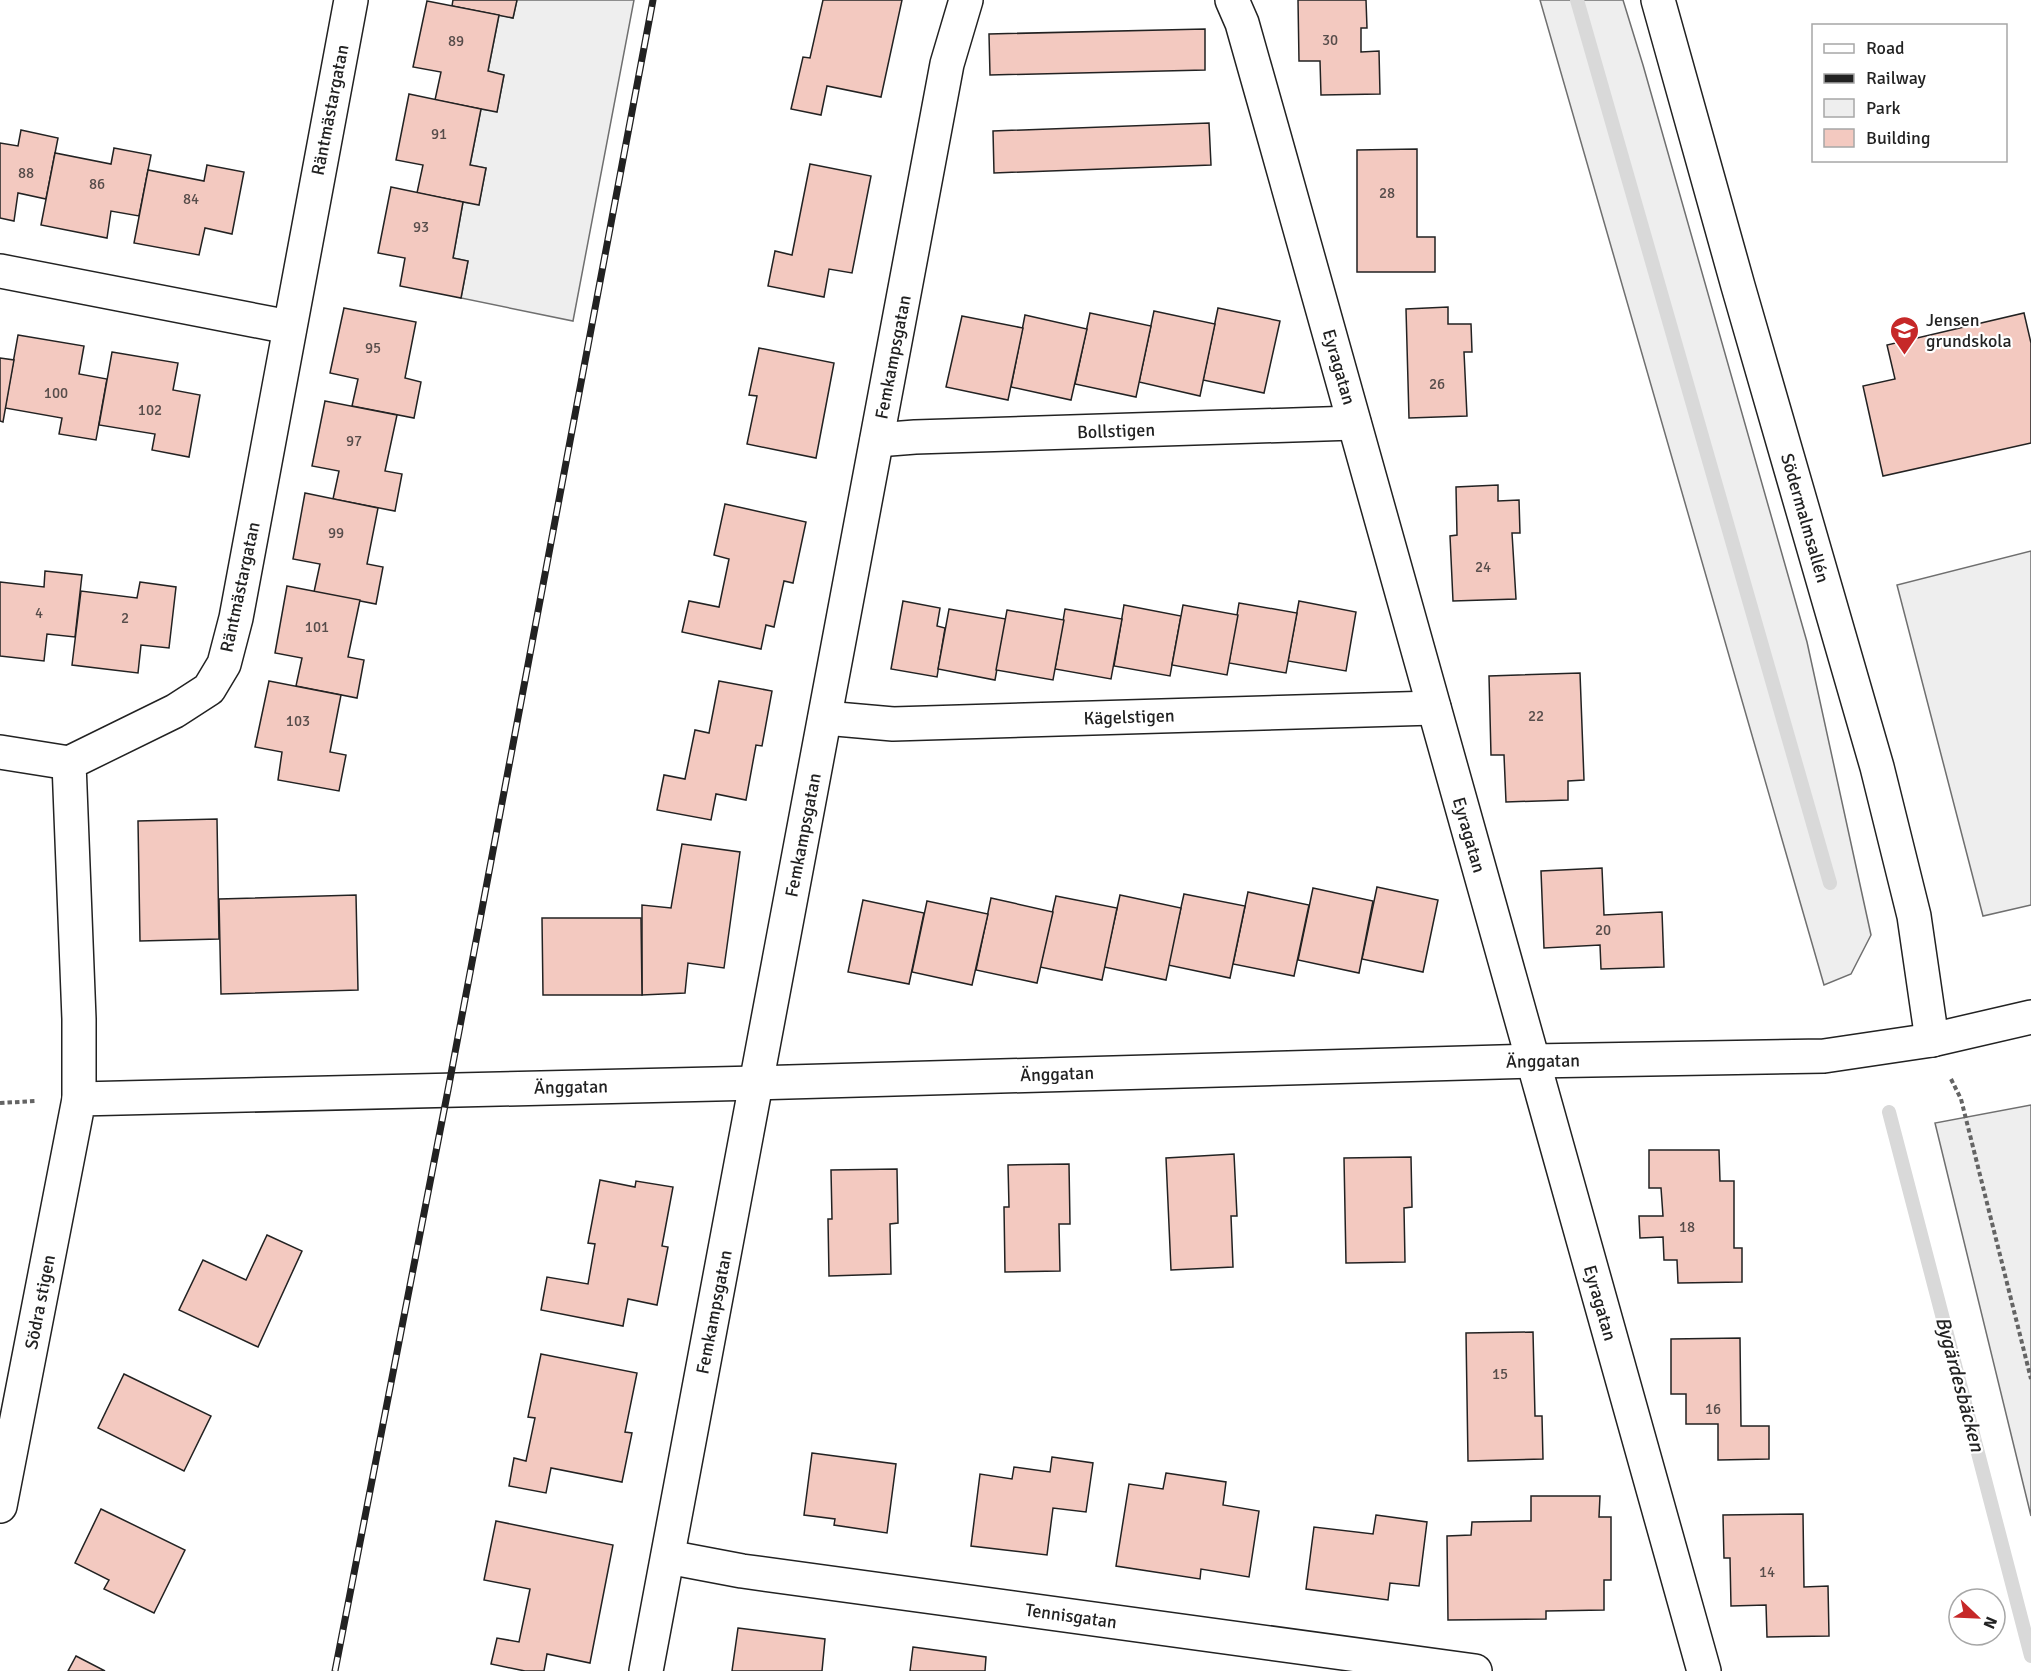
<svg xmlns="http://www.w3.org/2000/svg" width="2031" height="1671" viewBox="0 0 2031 1671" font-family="Signika,sans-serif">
<rect width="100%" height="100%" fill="#fff"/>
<g fill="#eee" stroke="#6f6f6f" stroke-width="1.5">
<polygon points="517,0 634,0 573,321 461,298 468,261 453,258 463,202 479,204 486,168 470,165 481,109 497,111 504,75 488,71 499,15 513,18"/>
<polygon points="1540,0 1623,0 1643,65 1807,642 1871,935 1851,974 1824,985"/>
<polygon points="2031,551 2031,905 1983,916 1897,585"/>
<polygon points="2031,1105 2031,1516 1935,1123"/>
</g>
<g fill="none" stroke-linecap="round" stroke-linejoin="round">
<g stroke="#d9d9d9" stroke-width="14">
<polyline points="1577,0 1830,883"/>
<polyline points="1889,1112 2031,1656"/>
</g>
</g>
<g fill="#f3c9c0" stroke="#222" stroke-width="1.5">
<polygon points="453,0 517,0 513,18 452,6"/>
<polygon points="823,0 902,0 881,97 827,86 821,115 791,109 803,57 810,58"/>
<polygon points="1298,0 1366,0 1367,28 1361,28 1361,52 1379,51 1380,94 1321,95 1320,61 1299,61"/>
<polygon points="427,1 499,15 488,71 504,75 497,112 435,100 441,72 413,67"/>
<polygon points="1205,29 1205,70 990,75 989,34"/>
<polygon points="409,94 481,109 470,165 486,168 479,205 417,193 423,165 396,160"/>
<polygon points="1209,123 1211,165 994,173 993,131"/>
<polygon points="21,130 58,138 46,199 18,193 14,221 0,218 0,143 18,146"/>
<polygon points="114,148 151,155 139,216 111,211 107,238 41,225 55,153 111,164"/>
<polygon points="1417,149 1417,237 1435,237 1435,272 1357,272 1357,150"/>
<polygon points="810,164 871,176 852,273 829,269 824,297 768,286 775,251 792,255"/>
<polygon points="207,165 244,172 232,234 205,228 199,255 134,243 148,170 204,181"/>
<polygon points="391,187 463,202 453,258 468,261 461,298 400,286 405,258 378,253"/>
<polygon points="1448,307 1448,324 1471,324 1472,352 1464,352 1467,416 1409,418 1406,309"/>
<polygon points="344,308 416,322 405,378 421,382 414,418 352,406 358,379 330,373"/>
<polygon points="1218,308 1280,321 1264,393 1203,380"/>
<polygon points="1154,311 1215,324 1200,396 1139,382"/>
<polygon points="1090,313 1151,326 1136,397 1075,384"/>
<polygon points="2024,313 2031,343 2031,443 1883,476 1863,386 1895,379 1887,345"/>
<polygon points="1025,315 1087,329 1071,400 1011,387"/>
<polygon points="962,316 1023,328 1008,400 946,387"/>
<polygon points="18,335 84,346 79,374 107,379 96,440 59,434 62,418 5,408"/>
<polygon points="759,348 834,363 816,458 747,444 757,396 749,395"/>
<polygon points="112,352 178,363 173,390 200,395 189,457 152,450 155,434 99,425"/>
<polygon points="0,358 14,360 3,422 0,421"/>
<polygon points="325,401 397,415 385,471 402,474 395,511 333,499 339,471 312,466"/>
<polygon points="1498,485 1498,501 1519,500 1520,533 1512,533 1516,599 1453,601 1450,536 1457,535 1456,487"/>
<polygon points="305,493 378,508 367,564 383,567 376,604 314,592 320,564 293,559"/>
<polygon points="725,504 806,522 793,583 784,581 774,627 766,625 761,649 682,632 689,601 719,607 729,559 714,555"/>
<polygon points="45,571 82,575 75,637 47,634 44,661 0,656 0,582 44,587"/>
<polygon points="140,582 176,587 169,648 141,645 138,673 72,665 81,591 137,598"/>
<polygon points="287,586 360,600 348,657 364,660 357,698 296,686 302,658 275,653"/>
<polygon points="903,601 940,608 937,626 945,628 937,677 891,669"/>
<polygon points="1299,601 1356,612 1346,671 1288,661"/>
<polygon points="1239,603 1297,613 1286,673 1229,663"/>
<polygon points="1124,605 1181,616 1170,676 1114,666"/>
<polygon points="1183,605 1238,615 1227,675 1172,665"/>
<polygon points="949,609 1006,619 995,680 938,669"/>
<polygon points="1065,609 1122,619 1111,679 1055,669"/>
<polygon points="1007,610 1064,620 1053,680 996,670"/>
<polygon points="1580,673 1584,780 1568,781 1568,800 1506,802 1504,755 1491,755 1489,676"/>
<polygon points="269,681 341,695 330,752 346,755 339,791 278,780 282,752 255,747"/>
<polygon points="719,681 772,691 762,746 756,745 746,800 716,794 711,820 657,810 664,775 685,779 695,730 709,733"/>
<polygon points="217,819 219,939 140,941 138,821"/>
<polygon points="682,844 740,852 724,968 688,963 685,993 642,995 642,905 671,908"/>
<polygon points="1602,868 1604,915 1662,912 1664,967 1601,969 1600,945 1544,948 1541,871"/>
<polygon points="1377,887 1438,900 1423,972 1362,959"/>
<polygon points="1313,888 1373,901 1359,973 1298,960"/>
<polygon points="1248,892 1309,905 1294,976 1233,964"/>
<polygon points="1184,894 1245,906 1230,978 1168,965"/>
<polygon points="356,895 358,990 221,994 219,899"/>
<polygon points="1120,895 1181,908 1166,980 1104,967"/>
<polygon points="1056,896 1117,908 1102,980 1040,967"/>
<polygon points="991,898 1053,912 1037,983 976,970"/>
<polygon points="863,900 924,913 909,984 848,972"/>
<polygon points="927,901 988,914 972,985 912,972"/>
<polygon points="542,918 641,918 642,995 543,995"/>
<polygon points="1649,1150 1719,1150 1720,1181 1734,1181 1734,1248 1742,1248 1742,1282 1678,1283 1677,1260 1664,1260 1663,1237 1640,1238 1639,1216 1663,1216 1661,1188 1649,1188"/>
<polygon points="1234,1154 1237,1216 1231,1216 1233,1267 1171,1270 1166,1158"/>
<polygon points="1411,1157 1412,1207 1404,1208 1405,1262 1346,1263 1344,1158"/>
<polygon points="1069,1164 1070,1224 1059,1224 1060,1271 1005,1272 1004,1207 1009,1207 1008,1165"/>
<polygon points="897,1169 898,1223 890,1224 891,1274 829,1276 828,1219 832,1219 831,1170"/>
<polygon points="600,1180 635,1187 636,1181 673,1187 662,1246 668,1247 657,1305 628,1299 623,1326 541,1310 547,1277 588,1284 595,1244 588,1243"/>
<polygon points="267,1235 302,1251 258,1347 179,1310 203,1260 246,1280"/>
<polygon points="1533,1332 1535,1416 1542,1416 1543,1459 1468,1461 1466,1333"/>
<polygon points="1740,1338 1741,1426 1769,1426 1769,1459 1718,1460 1718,1424 1686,1424 1686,1394 1671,1394 1671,1339"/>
<polygon points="541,1354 637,1373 625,1432 632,1433 622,1482 551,1468 546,1493 509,1486 514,1458 526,1461 535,1418 528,1417"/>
<polygon points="124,1374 211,1416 184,1471 98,1428"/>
<polygon points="812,1453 896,1464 887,1533 834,1525 835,1519 804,1515"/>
<polygon points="1052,1457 1093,1463 1086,1512 1053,1508 1047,1555 971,1546 980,1474 1012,1479 1014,1467 1050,1472"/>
<polygon points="1166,1473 1226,1482 1223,1505 1259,1511 1249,1577 1201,1569 1200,1579 1116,1566 1129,1484 1163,1489"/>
<polygon points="1531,1496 1600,1496 1599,1517 1611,1517 1611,1580 1604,1580 1604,1610 1546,1611 1546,1619 1448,1620 1447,1536 1471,1535 1472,1522 1531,1521"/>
<polygon points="101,1509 185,1550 154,1613 104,1589 109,1580 75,1563"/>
<polygon points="1803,1514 1804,1587 1828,1586 1829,1636 1767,1637 1766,1605 1731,1606 1730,1558 1724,1558 1723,1515"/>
<polygon points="1376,1515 1427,1522 1419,1586 1390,1583 1388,1600 1306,1589 1314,1527 1373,1534"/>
<polygon points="496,1521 613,1545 590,1663 547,1654 544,1671 525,1671 491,1664 497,1638 519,1642 530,1589 484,1580"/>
<polygon points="738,1628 825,1639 822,1671 732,1671"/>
<polygon points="913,1647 986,1657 985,1671 910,1671"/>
<polygon points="76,1656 105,1671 68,1671"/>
</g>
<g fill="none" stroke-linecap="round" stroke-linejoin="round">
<defs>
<g id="minor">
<polyline points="1232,0 1242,23 1274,136 1704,1671"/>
<polyline points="0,271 289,327"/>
<polyline points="877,440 915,437 1354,423"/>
<polyline points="825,718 893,724 1434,708"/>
<polyline points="0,752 69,763"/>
<polyline points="79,1099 79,1019 69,763 175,711 209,689 224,664 236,618 351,0"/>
<polyline points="668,1557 742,1571 1475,1671"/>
<polyline points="646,1671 947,64 966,0"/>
</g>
<g id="tertiary">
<polyline points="1658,0 1738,286 1877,767 1914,916 1932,1040"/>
<polyline points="0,1506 79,1099 757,1083 1533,1061 1824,1056 1932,1040 2031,1017"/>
</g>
</defs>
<use href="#minor" stroke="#222" stroke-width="36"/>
<use href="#tertiary" stroke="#222" stroke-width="36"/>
<g stroke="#646464" stroke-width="4" stroke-dasharray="4.5 3" stroke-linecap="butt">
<polyline points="1951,1079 1961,1099 2031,1379"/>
<polyline points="0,1103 35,1101"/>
</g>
<use href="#minor" stroke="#fff" stroke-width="33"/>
<use href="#tertiary" stroke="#fff" stroke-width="33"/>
<defs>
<polyline id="rail" points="335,1671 448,1090 653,0"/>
</defs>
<use href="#rail" stroke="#222" stroke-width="7"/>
<use href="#rail" stroke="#fff" stroke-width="4.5" stroke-dasharray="14" stroke-linecap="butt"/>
</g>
<defs>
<symbol id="school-pin" viewBox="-11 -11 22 30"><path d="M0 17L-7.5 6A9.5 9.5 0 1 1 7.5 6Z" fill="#c62828" stroke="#fff"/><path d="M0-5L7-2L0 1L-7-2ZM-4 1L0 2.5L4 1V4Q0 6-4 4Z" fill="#fff"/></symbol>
</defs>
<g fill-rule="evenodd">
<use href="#school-pin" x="1888" y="314" width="33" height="45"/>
</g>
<g text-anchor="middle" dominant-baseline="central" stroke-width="4.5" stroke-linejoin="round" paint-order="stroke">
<g font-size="15" fill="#564c4a">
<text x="1330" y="40">30</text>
<text x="456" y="41">89</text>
<text x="439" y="134">91</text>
<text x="26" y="173">88</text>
<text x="97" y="184">86</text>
<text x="1387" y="193">28</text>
<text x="191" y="199">84</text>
<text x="421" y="227">93</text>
<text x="373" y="348">95</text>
<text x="1437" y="384">26</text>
<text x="56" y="393">100</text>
<text x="150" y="410">102</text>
<text x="354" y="441">97</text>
<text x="336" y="533">99</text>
<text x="1483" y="567">24</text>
<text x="39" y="613">4</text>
<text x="125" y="618">2</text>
<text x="317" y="627">101</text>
<text x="1536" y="716">22</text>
<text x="298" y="721">103</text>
<text x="1603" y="930">20</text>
<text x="1687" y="1227">18</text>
<text x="1500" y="1374">15</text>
<text x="1713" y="1409">16</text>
<text x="1767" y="1572">14</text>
</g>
<g font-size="18" fill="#222" stroke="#fff">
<text transform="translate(330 110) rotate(-79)">Räntmästargatan</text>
<text transform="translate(893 357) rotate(-79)">Femkampsgatan</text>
<text transform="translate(1339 367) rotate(74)">Eyragatan</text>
<text transform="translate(1116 431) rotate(-2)">Bollstigen</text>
<text transform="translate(1805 518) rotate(74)">Södermalmsallén</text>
<text transform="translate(240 587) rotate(-78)">Räntmästargatan</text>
<text transform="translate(1129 717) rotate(-2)">Kägelstigen</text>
<text transform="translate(803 835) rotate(-79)">Femkampsgatan</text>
<text transform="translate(1469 835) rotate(74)">Eyragatan</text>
<text transform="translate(1543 1061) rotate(-1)">Änggatan</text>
<text transform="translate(1057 1074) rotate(-2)">Änggatan</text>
<text transform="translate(571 1087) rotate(-1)">Änggatan</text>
<text transform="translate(40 1302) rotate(-79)">Södra stigen</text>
<text transform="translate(1600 1303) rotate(74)">Eyragatan</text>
<text transform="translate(714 1312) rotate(-79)">Femkampsgatan</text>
<text transform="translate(1071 1616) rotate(8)">Tennisgatan</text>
</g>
<g font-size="18" fill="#222" stroke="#fff" text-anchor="start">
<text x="1926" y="320">Jensen<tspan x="1926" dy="21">grundskola</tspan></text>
</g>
<g font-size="20" font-style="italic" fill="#222" stroke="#fff">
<text transform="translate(1960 1384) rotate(75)">Bygärdesbäcken</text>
</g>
</g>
<rect x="1812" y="24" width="195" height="138" fill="#ffffff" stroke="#a7a7a7" stroke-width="1.5"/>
<rect x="1824" y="44" width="30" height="9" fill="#ffffff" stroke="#a7a7a7" stroke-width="1.5"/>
<text x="1866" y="54" font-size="18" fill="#222222">Road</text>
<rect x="1824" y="74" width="30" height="9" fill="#222222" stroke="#a7a7a7" stroke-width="1.5"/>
<text x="1866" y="84" font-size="18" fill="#222222">Railway</text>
<rect x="1824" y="99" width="30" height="18" fill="#eeeeee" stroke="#a7a7a7" stroke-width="1.5"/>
<text x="1866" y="114" font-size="18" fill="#222222">Park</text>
<rect x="1824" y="129" width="30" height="18" fill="#f3c9c0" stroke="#a7a7a7" stroke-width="1.5"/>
<text x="1866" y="144" font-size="18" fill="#222222">Building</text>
<g transform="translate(1977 1617) rotate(113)"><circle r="28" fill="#ffffff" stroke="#a7a7a7" stroke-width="1.5"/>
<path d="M0-4.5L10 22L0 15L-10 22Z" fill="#c62828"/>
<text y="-9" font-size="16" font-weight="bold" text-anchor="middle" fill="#222222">N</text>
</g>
</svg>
